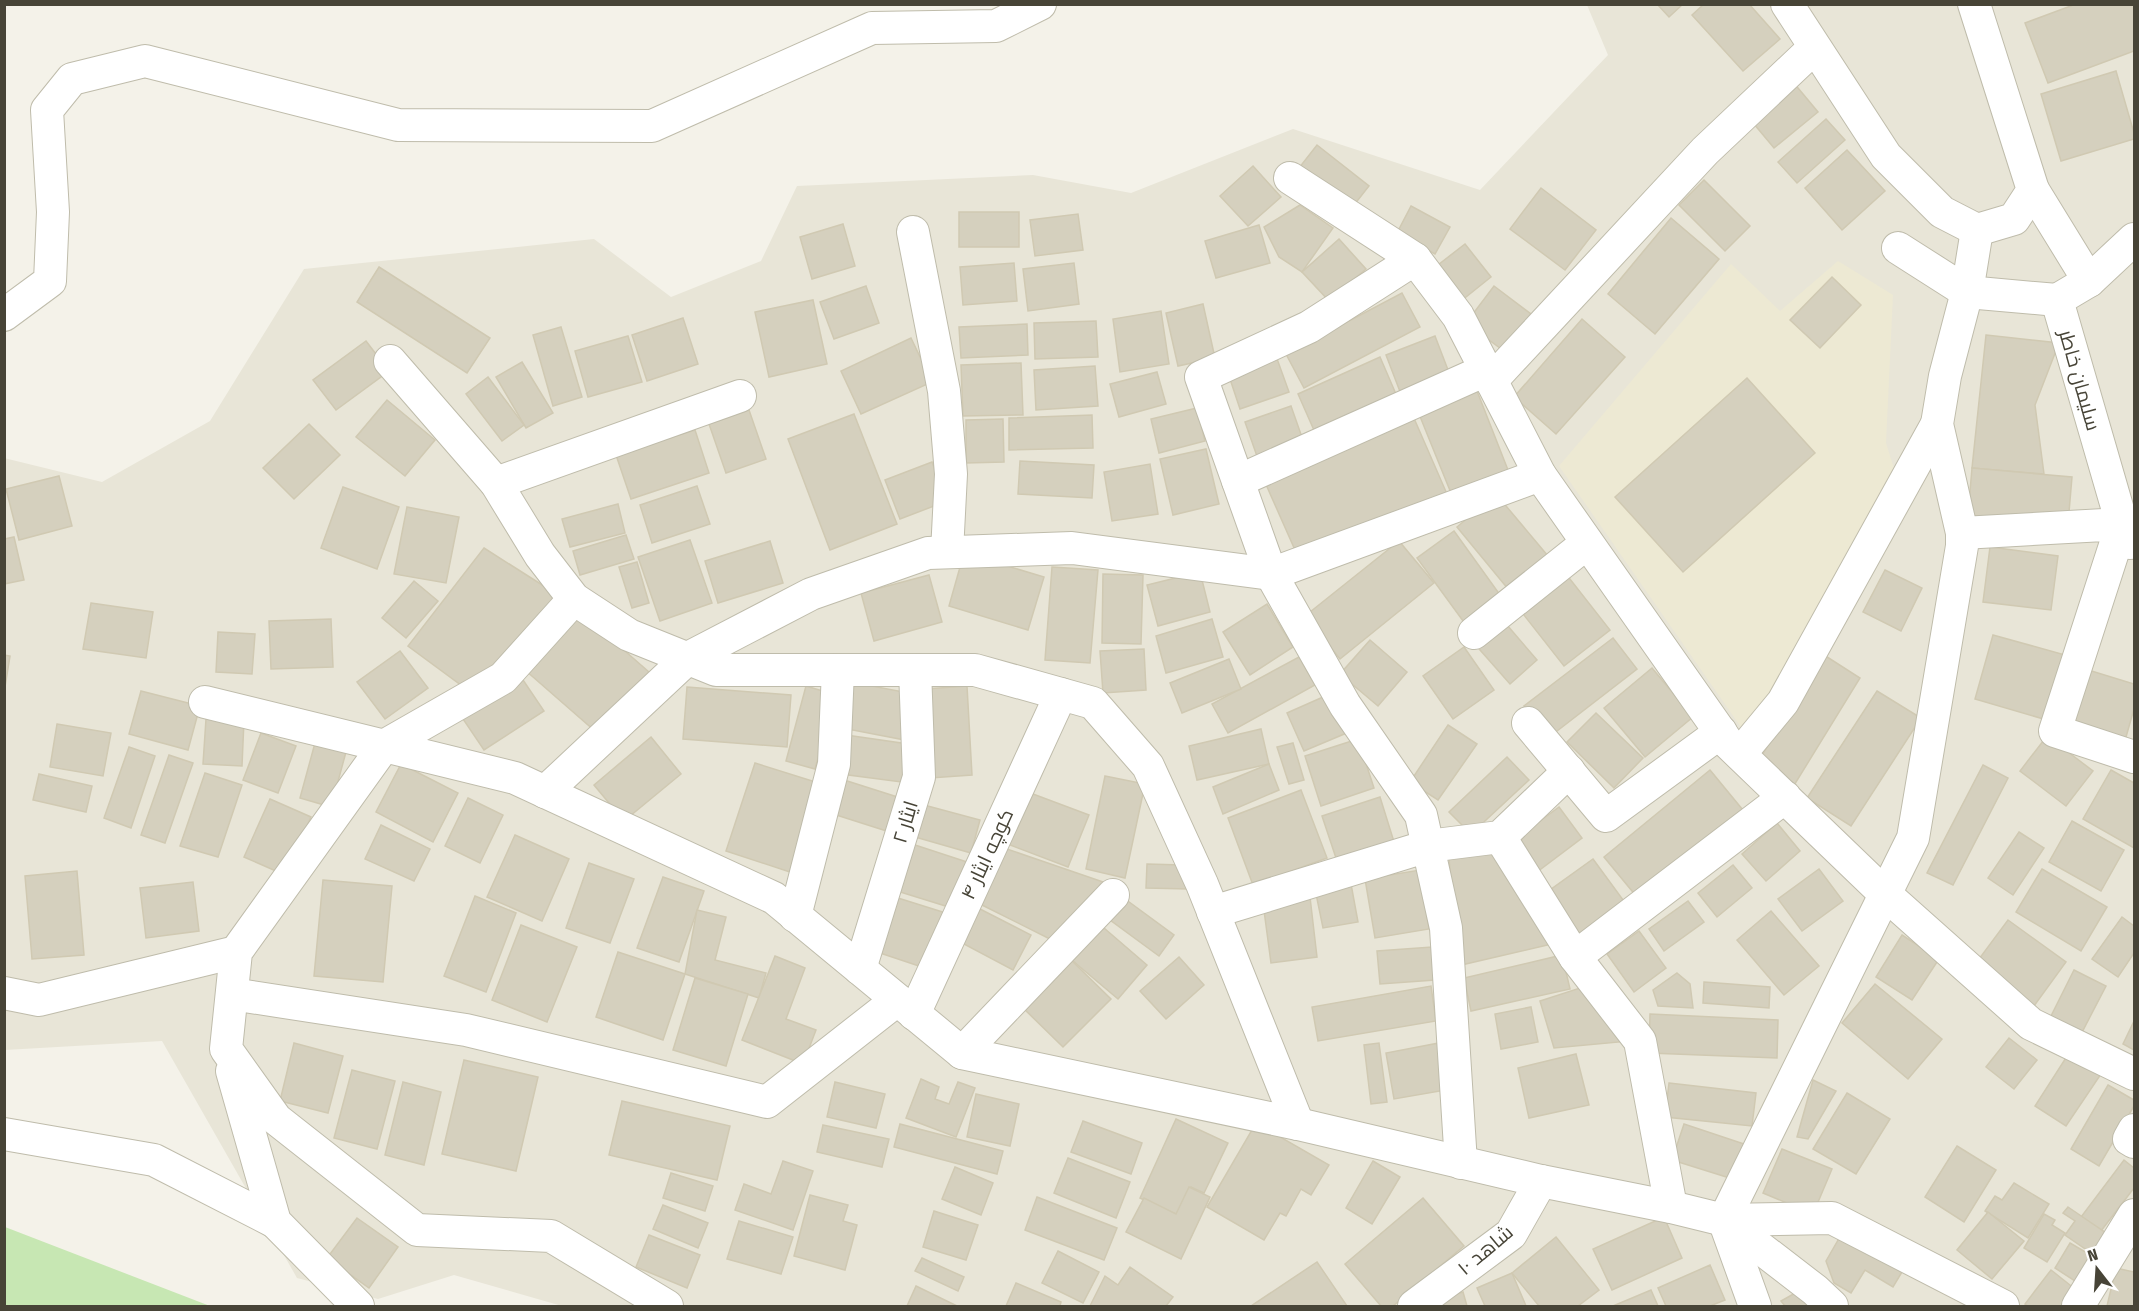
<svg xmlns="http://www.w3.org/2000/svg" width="2139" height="1311" viewBox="0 0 2139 1311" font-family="'Fira Sans Condensed',Cairo,sans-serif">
<rect width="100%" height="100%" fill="#f4f2e9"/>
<polygon fill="#e8e5d7" points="1587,5 2134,5 2134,1306 562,1306 454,1275 378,1299 297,1278 162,1041 5,1050 4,458 102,482 210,421 304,269 594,239 671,297 761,261 797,186 1033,175 1131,193 1293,129 1480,190 1608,55"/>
<polygon fill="#ede9d3" points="1838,261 1893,295 1886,443 1896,475 1787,678 1743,730 1559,466 1731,264 1780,311"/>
<polygon fill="#c7e7b3" points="5,1227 210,1306 5,1306"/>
<g fill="#d5d0be" stroke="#d0c9b2" stroke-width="1.5">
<polygon points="1657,4 1683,4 1669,17"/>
<polygon points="1704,4 1749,4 1780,39 1743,71 1692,15"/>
<polygon points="2076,4 2134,4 2134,51 2048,83 2025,23"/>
<polygon points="2116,71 2134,133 2134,139 2061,161 2041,94"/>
<polygon points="1793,82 1818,112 1774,148 1749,118"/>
<polygon points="1826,119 1845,140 1797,183 1778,162"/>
<polygon points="1317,145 1369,186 1347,214 1295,173"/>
<polygon points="1847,150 1885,191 1842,230 1805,188"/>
<polygon points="1253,166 1281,197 1248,226 1220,196"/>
<polygon points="1704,180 1750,226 1725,251 1679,205"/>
<polygon points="1541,188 1596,230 1565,270 1510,229"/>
<polygon points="1300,205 1333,228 1302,272 1279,257 1264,227"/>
<polygon points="1411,206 1450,227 1435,254 1397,233"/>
<rect x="959" y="212" width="60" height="35"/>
<polygon points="1078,214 1083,250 1035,256 1030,220"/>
<polygon points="1671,218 1719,259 1655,334 1608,294"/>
<polygon points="843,224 855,266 812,279 800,237"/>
<polygon points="1259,225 1270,263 1216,278 1205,241"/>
<polygon points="1339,239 1366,269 1329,301 1302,272"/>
<polygon points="1465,244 1491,277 1461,301 1434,268"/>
<polygon points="1014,263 1017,301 963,305 960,267"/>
<polygon points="1074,263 1079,304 1028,311 1023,269"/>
<polygon points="379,267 490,338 467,373 357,302"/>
<polygon points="1832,277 1861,305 1820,348 1790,320"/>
<polygon points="866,286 879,323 834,339 820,302"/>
<polygon points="1494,286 1531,314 1504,351 1466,323"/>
<polygon points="1402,293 1420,327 1304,388 1286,354"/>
<polygon points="813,300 827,364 769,377 755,312"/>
<polygon points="1203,304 1215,358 1178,366 1166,313"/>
<polygon points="1161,311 1169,364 1120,372 1113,319"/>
<polygon points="683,318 698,364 647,381 632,335"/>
<polygon points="1582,319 1625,357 1556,434 1514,397"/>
<polygon points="1096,321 1098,357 1035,359 1034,323"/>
<polygon points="1027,324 1028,355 961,358 959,327"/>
<polygon points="561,327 582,397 553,406 533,335"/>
<polygon points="1986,335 2059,343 2035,405 2044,474 1972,468"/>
<polygon points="628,336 642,382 588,397 575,351"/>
<polygon points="1435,336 1453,383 1404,402 1386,355"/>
<polygon points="911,338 932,382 861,414 841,371"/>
<polygon points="366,341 389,371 336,410 313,380"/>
<polygon points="1276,356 1289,392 1240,409 1228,373"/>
<polygon points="1380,357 1399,401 1317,437 1298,394"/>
<polygon points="522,362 553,413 526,428 496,377"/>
<polygon points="1021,363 1023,415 963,416 961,365"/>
<polygon points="1095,366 1098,406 1036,410 1034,370"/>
<polygon points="1157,372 1166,404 1119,417 1110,384"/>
<polygon points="488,377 524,425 502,441 466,394"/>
<polygon points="1747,378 1815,453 1683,572 1615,497"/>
<polygon points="1477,391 1508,470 1451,493 1419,414"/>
<polygon points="387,400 435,440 405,476 356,437"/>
<polygon points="1291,406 1304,443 1258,459 1245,422"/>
<polygon points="1197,408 1205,441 1159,453 1151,419"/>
<polygon points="749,410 766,459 726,473 709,424"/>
<polygon points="854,414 897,524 830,550 788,439"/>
<polygon points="1092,415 1093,448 1009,450 1009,418"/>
<polygon points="1413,416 1447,494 1299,559 1264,480"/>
<polygon points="1003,419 1004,462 966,463 966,420"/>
<polygon points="309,424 340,455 294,499 263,468"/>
<polygon points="695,430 709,473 631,499 616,455"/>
<polygon points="1206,449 1219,504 1173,515 1160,459"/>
<polygon points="1020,461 1094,465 1092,498 1018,494"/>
<polygon points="932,462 947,501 900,519 885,480"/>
<polygon points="1150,464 1158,514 1112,521 1104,472"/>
<polygon points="1972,468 2072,477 2068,524 1968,515"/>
<polygon points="59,476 72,526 19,540 6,489"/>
<polygon points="697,486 710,524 652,543 640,505"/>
<polygon points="343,487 399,507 377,569 321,548"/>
<polygon points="1496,494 1553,562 1513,595 1457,527"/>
<polygon points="618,504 625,533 570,547 562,519"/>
<polygon points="407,507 459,517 446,583 394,574"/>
<polygon points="1454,531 1503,599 1466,625 1417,558"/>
<polygon points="626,535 634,559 580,575 573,551"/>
<polygon points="14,537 24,580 4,584 4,539"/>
<polygon points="690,540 712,603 660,621 638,557"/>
<polygon points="770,541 783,583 718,603 705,561"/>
<polygon points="1399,541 1434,583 1340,659 1305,616"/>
<polygon points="1990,547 2058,556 2051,610 1983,602"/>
<polygon points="484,548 558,595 495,668 465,688 408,646"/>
<polygon points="964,553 1044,577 1028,630 949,606"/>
<polygon points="637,562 649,603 632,608 619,567"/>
<polygon points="1052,567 1098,570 1090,663 1045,660"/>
<polygon points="1885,570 1922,588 1901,631 1863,612"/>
<polygon points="1200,572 1210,612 1158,626 1147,585"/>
<polygon points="1103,574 1143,575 1141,644 1102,643"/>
<polygon points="1566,574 1610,630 1564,666 1520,610"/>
<polygon points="929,575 942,622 874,641 861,593"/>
<polygon points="414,581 438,601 406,638 382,618"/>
<polygon points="91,603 153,612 146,658 83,649"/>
<polygon points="1267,604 1293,647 1250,675 1223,632"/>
<polygon points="578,610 649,672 596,732 525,670"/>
<polygon points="1501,618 1537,660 1510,684 1473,642"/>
<polygon points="331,619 333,667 271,669 269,621"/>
<polygon points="1212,619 1223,657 1166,673 1156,636"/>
<polygon points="218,632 255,634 252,674 216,672"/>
<polygon points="1993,635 2065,655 2047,720 1975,699"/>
<polygon points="1613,638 1637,669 1548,738 1524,706"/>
<polygon points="1370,640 1407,672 1378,706 1340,674"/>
<polygon points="1464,647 1494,690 1453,719 1423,676"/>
<polygon points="1144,649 1146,690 1103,693 1100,651"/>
<polygon points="400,651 428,688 385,719 357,682"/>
<polygon points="4,655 10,656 4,693"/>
<polygon points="1824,655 1860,678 1793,787 1756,765"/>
<polygon points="1299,657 1315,685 1228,733 1212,704"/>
<polygon points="1229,659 1241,689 1182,713 1170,683"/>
<polygon points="1652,668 1693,717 1645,757 1604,708"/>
<polygon points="2085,669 2134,684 2134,709 2124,744 2068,729"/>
<polygon points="521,677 544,711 484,750 461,716"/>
<polygon points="851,682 914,694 905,740 842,728"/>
<polygon points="806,686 836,695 815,769 786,761"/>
<polygon points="967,686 972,775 930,778 925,689"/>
<polygon points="687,687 791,695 787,747 683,739"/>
<polygon points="141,691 200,706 188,750 129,734"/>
<polygon points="1877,691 1921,718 1851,826 1807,798"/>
<polygon points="1332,693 1349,732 1304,751 1287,713"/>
<polygon points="1596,713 1643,758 1614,788 1567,742"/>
<polygon points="206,719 244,720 242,766 203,764"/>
<polygon points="57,724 111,733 103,776 50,767"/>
<polygon points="1448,725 1477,744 1438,800 1410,782"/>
<polygon points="1261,729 1269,764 1197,780 1189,746"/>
<polygon points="261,733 296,746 278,793 243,780"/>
<polygon points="846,735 915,745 909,783 841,774"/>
<polygon points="2047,736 2093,771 2066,806 2020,771"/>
<polygon points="651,737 681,774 624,821 594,785"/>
<polygon points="1358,739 1374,788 1321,806 1305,756"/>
<polygon points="315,743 346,752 331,807 300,798"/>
<polygon points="1293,743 1304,780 1289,784 1277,747"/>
<polygon points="129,747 155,756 131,828 104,818"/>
<polygon points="169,755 193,763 165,843 141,835"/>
<polygon points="1507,757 1529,780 1471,834 1449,812"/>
<polygon points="755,763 825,785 796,874 726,851"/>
<polygon points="401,764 458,793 433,842 376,812"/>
<polygon points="1269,764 1279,790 1223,814 1213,787"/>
<polygon points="1983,765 2008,778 1953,885 1927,873"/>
<polygon points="1710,770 1747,815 1641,902 1604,857"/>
<polygon points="2111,770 2134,783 2134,848 2083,819"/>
<polygon points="205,773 242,785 218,857 180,846"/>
<polygon points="39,774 92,786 86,812 33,800"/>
<polygon points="1105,776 1145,784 1125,878 1086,869"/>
<polygon points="841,779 907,800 896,834 830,813"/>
<polygon points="1301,790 1327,858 1253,885 1228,818"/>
<polygon points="1025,791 1089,815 1068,867 1005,843"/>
<polygon points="1380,797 1395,845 1338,864 1322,816"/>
<polygon points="468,798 503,815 480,863 445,846"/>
<polygon points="270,799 311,817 285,875 244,857"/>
<polygon points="924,805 980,820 971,853 915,837"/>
<polygon points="1559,807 1582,838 1537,872 1513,841"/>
<polygon points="2072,821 2124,850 2101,891 2049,862"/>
<polygon points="1777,823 1800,851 1766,881 1742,854"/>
<polygon points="381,825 430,849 414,881 365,859"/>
<polygon points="2019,832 2044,848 2013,895 1988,878"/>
<polygon points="515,835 569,859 542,921 487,897"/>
<polygon points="912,844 967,862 952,908 897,891"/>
<polygon points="1001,847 1112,885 1052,940 982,905"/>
<polygon points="1501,851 1556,943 1457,966 1449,858"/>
<polygon points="1593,859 1629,908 1580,944 1543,895"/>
<polygon points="589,863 634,879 610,943 566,928"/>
<polygon points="1147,864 1182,865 1188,889 1146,888"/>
<polygon points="1733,865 1752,888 1717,917 1698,893"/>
<polygon points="1819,869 1843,901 1802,931 1778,899"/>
<polygon points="2042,869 2107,907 2081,951 2016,912"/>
<polygon points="1420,870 1429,929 1375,938 1365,879"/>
<polygon points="77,871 84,955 32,959 25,876"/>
<polygon points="663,877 704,891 679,962 637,948"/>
<polygon points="323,880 392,886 383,982 314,976"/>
<polygon points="193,882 199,931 146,938 140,888"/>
<polygon points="1351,884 1358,922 1323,928 1315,889"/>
<polygon points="475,896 516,913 486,992 444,976"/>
<polygon points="1121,896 1174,935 1159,956 1106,917"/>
<polygon points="1310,897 1317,957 1271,963 1263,903"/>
<polygon points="898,898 949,914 931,970 880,953"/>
<polygon points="1688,901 1704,922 1664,951 1649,929"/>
<polygon points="980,909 1031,935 1013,970 962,943"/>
<polygon points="697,910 726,917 715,960 766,973 759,998 685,974"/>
<polygon points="1771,911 1819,966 1784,995 1737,940"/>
<polygon points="2122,917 2134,926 2134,953 2118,977 2092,959"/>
<polygon points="2008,920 2066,962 2034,1006 1976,963"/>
<polygon points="1097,922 1147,965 1118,999 1067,956"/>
<polygon points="521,925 577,947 547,1022 492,1000"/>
<polygon points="1639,931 1666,968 1634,992 1607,954"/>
<polygon points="1902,935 1939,959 1912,1000 1876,977"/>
<polygon points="1432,947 1435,980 1380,984 1377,951"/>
<polygon points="618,952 685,974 663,1040 596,1017"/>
<polygon points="1562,955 1570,989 1471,1011 1464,978"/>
<polygon points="775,956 805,968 786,1019 816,1030 803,1064 742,1040"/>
<polygon points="1067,956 1111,999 1063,1047 1020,1005"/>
<polygon points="1179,957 1204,985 1166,1019 1140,991"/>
<polygon points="2074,970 2106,986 2078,1040 2047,1024"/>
<polygon points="1677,973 1690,984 1693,1008 1658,1006 1653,990"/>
<polygon points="695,978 748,994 726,1066 673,1050"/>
<polygon points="1704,982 1770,987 1769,1008 1703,1003"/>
<polygon points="1875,984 1942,1039 1908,1079 1842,1023"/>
<polygon points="1431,986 1436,1021 1318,1041 1312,1007"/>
<polygon points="1583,987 1630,1041 1554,1048 1540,1001"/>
<polygon points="1531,1007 1538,1042 1501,1049 1495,1014"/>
<polygon points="1650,1014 1778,1020 1777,1058 1649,1053"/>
<polygon points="2134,1021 2134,1050 2123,1044"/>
<polygon points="2009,1038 2037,1060 2014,1089 1986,1067"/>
<polygon points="294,1043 343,1056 328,1113 280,1101"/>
<polygon points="1379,1043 1387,1102 1371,1104 1364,1045"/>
<polygon points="1439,1043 1446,1090 1394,1099 1386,1053"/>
<polygon points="2069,1053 2101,1074 2066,1126 2035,1106"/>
<polygon points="1576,1054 1589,1105 1529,1118 1518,1068"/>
<polygon points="464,1060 538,1077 516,1171 442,1154"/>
<polygon points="352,1070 395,1081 377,1149 334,1138"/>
<polygon points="921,1079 939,1087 935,1099 949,1104 958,1082 975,1088 956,1137 906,1118"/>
<polygon points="1813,1080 1836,1091 1808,1139 1797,1137"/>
<polygon points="403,1082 441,1092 424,1165 385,1155"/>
<polygon points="835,1082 885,1094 876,1128 827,1117"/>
<polygon points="1669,1083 1756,1093 1752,1126 1665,1117"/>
<polygon points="2108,1085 2134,1100 2134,1106 2099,1166 2071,1149"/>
<polygon points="1847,1093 1890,1119 1856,1174 1813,1149"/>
<polygon points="976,1094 1019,1104 1010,1146 967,1137"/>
<polygon points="622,1101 730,1126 717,1180 609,1155"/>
<polygon points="1176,1119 1228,1143 1204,1193 1191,1187 1178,1215 1140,1198"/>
<polygon points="1083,1121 1142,1143 1131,1174 1071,1152"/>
<polygon points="1256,1123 1329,1165 1311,1195 1301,1189 1286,1216 1280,1213 1264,1240 1207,1207"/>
<polygon points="900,1124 1003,1151 997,1174 894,1147"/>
<polygon points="1684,1124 1747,1145 1736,1180 1672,1160"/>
<polygon points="823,1125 889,1139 882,1167 817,1152"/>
<polygon points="1957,1146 1996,1170 1964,1222 1925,1197"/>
<polygon points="1782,1149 1832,1169 1813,1214 1763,1193"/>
<polygon points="1068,1158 1130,1182 1116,1218 1054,1193"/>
<polygon points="2124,1160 2134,1168 2134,1188 2101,1231 2081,1217"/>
<polygon points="783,1161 813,1171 793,1230 735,1210 744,1184 771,1194"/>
<polygon points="1373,1161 1400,1177 1372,1224 1346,1208"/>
<polygon points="955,1167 993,1183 981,1215 942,1199"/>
<polygon points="671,1173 713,1186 705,1211 663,1198"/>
<polygon points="2014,1183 2049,1204 2028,1238 1985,1211 1995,1196 2002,1200"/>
<polygon points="1189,1187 1210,1197 1181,1259 1126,1232 1144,1198 1176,1214"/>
<polygon points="810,1195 848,1205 843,1221 857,1225 845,1270 794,1256"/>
<polygon points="1037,1197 1117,1228 1104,1260 1025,1230"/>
<polygon points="1423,1198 1464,1246 1393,1306 1381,1306 1345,1264"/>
<polygon points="663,1205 708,1223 698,1248 653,1229"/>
<polygon points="2068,1207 2109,1235 2094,1255 2065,1235 2075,1221 2063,1213"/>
<polygon points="934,1211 978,1225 966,1260 923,1247"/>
<polygon points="1988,1212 2024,1241 1992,1279 1957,1250"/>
<polygon points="2044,1214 2055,1220 2052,1225 2065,1233 2047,1262 2024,1248"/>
<polygon points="1664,1217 1682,1258 1612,1290 1593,1249"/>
<polygon points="357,1218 398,1247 369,1288 327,1258"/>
<polygon points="739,1221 793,1237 781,1274 727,1259"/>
<polygon points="649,1235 700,1255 687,1288 636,1267"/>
<polygon points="1841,1235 1902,1272 1893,1287 1865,1270 1851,1293 1834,1283 1826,1261"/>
<polygon points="1556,1237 1599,1290 1578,1306 1539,1306 1512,1273"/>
<polygon points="2070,1243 2094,1257 2078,1283 2055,1268"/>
<polygon points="1058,1251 1099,1272 1083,1303 1042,1283"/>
<polygon points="922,1258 964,1277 958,1291 915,1271"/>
<polygon points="1317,1262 1347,1306 1251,1306"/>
<polygon points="1710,1265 1725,1300 1710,1306 1666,1306 1658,1288"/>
<polygon points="1130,1267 1173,1297 1166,1306 1090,1306 1105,1276 1118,1285"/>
<polygon points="2116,1268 2134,1272 2134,1306 2107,1306"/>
<polygon points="2051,1270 2075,1289 2061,1306 2028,1306 2025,1304"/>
<polygon points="1512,1273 1526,1306 1485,1306 1477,1288"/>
<polygon points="1016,1283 1061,1302 1060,1306 1006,1306"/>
<polygon points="916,1286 957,1306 907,1306"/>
<polygon points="1804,1288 1814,1306 1785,1306 1781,1301"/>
<polygon points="1651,1290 1658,1306 1613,1306"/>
<polygon points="1463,1292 1467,1306 1420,1306 1420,1305"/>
</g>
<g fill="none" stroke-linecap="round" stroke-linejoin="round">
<defs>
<g id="street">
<polyline points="1787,4 1886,156 1942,212 1977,230 2014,219 2033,190 1974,4"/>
<polyline points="1290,178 1415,259 1458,316 1540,475 1728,743 1885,894 2031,1024 2134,1074"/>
<polyline points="2033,190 2089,281"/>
<polyline points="913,232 944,391 951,474 947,552"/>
<polyline points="1898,248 1967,292 2057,300"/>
<polyline points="1415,259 1309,327 1201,377 1271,574 1345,705 1421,815 1446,928 1461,1163"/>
<polyline points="4,315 50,281 53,212 47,110 72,79 145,61 398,125 652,126 872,28 996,26 1040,4"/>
<polyline points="390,361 496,483 540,555 574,599 629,635 716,670 975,670 1093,703 1148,766 1202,884 1298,1124"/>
<polyline points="1491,381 1705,151 1814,48"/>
<polyline points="1238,481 1486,370"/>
<polyline points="496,483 740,396"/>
<polyline points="1962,533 2122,524 2055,731 2134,757"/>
<polyline points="2130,543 2122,524 2057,300 2089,281 2134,239"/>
<polyline points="574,599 503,678 384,746 236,952 226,1049 276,1119 417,1230 551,1236 667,1306"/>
<polyline points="1474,633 1587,543"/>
<polyline points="205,702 515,778 774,898 962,1053 1298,1124 1541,1181 1671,1207 1724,1220 1815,1290 1832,1306"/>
<polyline points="1528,723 1606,816 1721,732"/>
<polyline points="1740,754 1783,702 1937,424"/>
<polyline points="545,792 688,658 811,594 928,553 1072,548 1271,574 1540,475"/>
<polyline points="1500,837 1575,957 1640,1041 1671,1207"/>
<polyline points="1213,912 1428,846 1500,837 1569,771"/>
<polyline points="795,916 834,764 838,670"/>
<polyline points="1575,957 1785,797"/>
<polyline points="860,969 919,777 915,670"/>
<polyline points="4,993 39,1000 236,952"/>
<polyline points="232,994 466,1030 767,1102 897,1000"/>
<polyline points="914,1014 1061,694"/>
<polyline points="962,1053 1113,895"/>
<polyline points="232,1071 275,1222 358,1306"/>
<polyline points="2134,1130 2129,1139 2134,1142"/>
<polyline points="4,1134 154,1160 275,1222"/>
<polyline points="1724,1220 1832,1218 2003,1306"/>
<polyline points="1414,1306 1511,1234 1541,1181"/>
<polyline points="1755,1306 1724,1220 1913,838 1962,546 1962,533 1937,424 1945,376 1967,292 1977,230"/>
<polyline points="2078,1306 2134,1215"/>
</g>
</defs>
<use href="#street" stroke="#bfbcab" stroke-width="34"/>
<use href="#street" stroke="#fff" stroke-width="32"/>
</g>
<g text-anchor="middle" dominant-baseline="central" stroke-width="5" stroke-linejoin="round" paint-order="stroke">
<g font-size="20" fill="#474437" stroke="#fff">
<text transform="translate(2080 380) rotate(74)">سلیمان خاطر</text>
<text transform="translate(905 822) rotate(-73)">ایثار ۲</text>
<text transform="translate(987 854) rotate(-65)">کوچه ایثار ۴</text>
<text transform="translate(1485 1250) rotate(-40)">شاهد ۱۰</text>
</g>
</g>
<rect width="2139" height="1311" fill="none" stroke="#474437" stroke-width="12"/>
<g transform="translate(2097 1269) rotate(343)" stroke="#ffffff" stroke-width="4.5" paint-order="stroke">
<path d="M0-4.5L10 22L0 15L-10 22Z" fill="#474437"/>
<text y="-9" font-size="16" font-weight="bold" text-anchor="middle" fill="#474437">N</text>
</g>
</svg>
